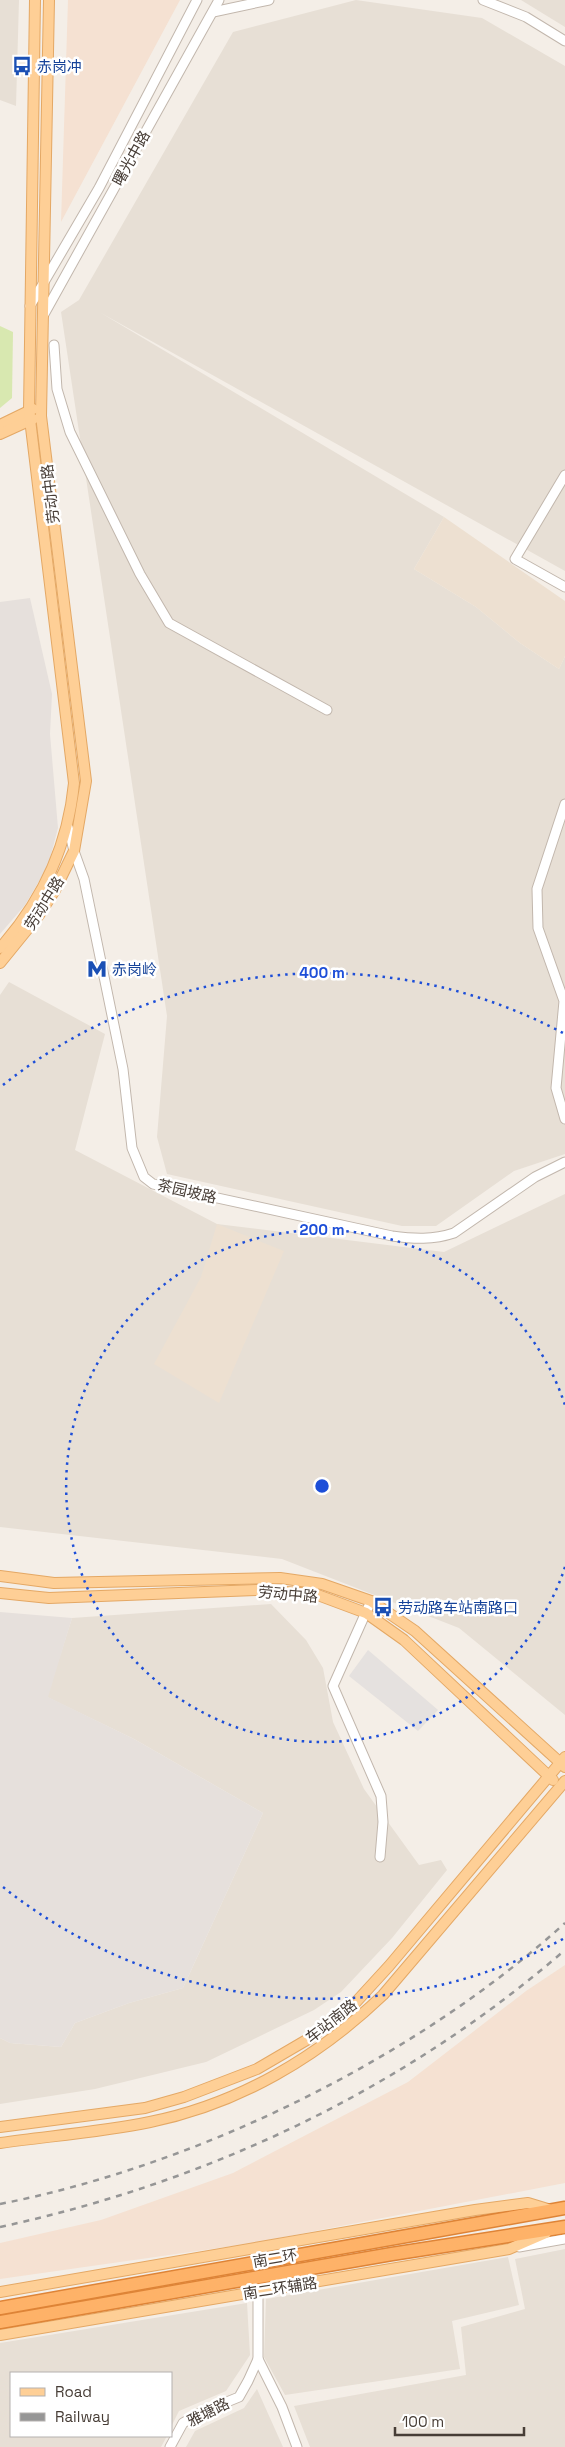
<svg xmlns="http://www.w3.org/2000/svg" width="565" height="2447" viewBox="0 0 565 2447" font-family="'Space Grotesk','Noto Sans SC',sans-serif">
<rect width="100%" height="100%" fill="#f4eee7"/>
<g fill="#e7dfd5">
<polygon points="0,0 19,0 16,106 0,100"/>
<polygon points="356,0 482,18 565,66 565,571 101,313 444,517 414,569 476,607 520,643 559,669 565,656 565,1154 514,1171 436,1226 402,1226 167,1174 157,1137 167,1016 61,312 79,300 233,32"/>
<polygon points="521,0 565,0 565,27"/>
<polygon points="9,982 105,1034 75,1150 217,1224 444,1252 565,1194 565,1715 459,1628 282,1559 0,1527 0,995"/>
<polygon points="271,1604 306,1640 323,1668 333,1722 364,1789 419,1865 441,1860 447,1870 392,1938 341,1992 314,2010 206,2062 95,2089 0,2104 0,2038 10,2043 61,2047 75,2023 129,2003 183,1988 263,1813 134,1739 47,1697 72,1618"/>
<polygon points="565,2249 565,2447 310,2447 294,2406 466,2375 461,2327 525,2309 515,2259"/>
<polygon points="508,2257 519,2305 452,2321 460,2369 285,2395 264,2357 266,2299"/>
<polygon points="247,2303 250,2355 226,2391 179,2411 171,2427 171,2373 11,2373 11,2436 167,2436 161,2447 0,2447 0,2343"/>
<polygon points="257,2389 283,2447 186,2447 195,2431 244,2408"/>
</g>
<g fill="#f5e1d2">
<polygon points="68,0 180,0 61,222"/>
<polygon points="565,1965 565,2183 247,2244 0,2279 0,2243 101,2220 233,2173 408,2082 526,1991"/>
</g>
<g fill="#e6e0dc">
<polygon points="30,598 52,694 50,734 58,828 48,866 25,905 0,934 0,602"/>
<polygon points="0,1612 72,1618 48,1697 134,1739 263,1813 183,1988 129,2003 75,2023 61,2047 10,2043 0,2038"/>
</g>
<g fill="#ede0d1">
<polygon points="444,517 565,601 565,656 559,669 520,643 476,607 414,569"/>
<polygon points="217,1224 284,1251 219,1403 154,1364 201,1277"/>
</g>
<polygon fill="#d8e8b0" points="0,326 13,332 12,398 0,408"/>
<polygon fill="#e5e1df" points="368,1650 438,1710 418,1731 349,1676"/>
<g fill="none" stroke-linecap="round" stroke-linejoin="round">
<defs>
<g id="minor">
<polyline points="483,0 526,17 565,41"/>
<polyline points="213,12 269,0"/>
<polyline points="30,306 99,188 197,0"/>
<polyline points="43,316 219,0"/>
<polyline points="54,345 57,389 70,432 140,574 169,623 327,710"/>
<polyline points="565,475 515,559 565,587"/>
<polyline points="565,804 537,889 538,928 564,1001 556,1088 565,1119"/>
<path d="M68,827L74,851L84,879L123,1069L132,1148L144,1177L153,1184L392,1236C414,1239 433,1240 454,1233L535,1177L565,1162"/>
<polyline points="371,1601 333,1686 381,1796 383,1822 380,1857"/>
<polyline points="519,2247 565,2239"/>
<polyline points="258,2359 282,2407 297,2447"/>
<polyline points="170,2447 183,2423 200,2413 239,2397 248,2381 258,2359 258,2292"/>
</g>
<g id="major">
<polyline points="0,425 33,409"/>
<polyline points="0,434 33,419"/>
<path d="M0,948C42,901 68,846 74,783L29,411L35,0"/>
<polyline points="0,963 39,915 55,890 74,851 86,781 41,416 49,0"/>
<polyline points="0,1576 54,1583 280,1578 322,1584 371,1601 415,1631 565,1767"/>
<polyline points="0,1593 49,1598 257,1590 315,1594 366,1613 404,1640 553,1780"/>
<polyline points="0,2127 145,2108 184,2097 257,2069 310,2038 356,2002 389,1966 565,1757"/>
<path d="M0,2143C50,2136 101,2132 150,2122C239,2104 318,2057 383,1995L565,1781"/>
<polyline points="0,2292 475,2210 528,2203 551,2210"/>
<polyline points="0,2335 509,2249 546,2233"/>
</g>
<g id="highway">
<polyline points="0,2308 565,2208"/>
<polyline points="0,2322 392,2254 565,2227"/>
</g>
</defs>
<use href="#minor" stroke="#c2b7ad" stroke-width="11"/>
<use href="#major" stroke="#e4a865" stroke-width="12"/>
<use href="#highway" stroke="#de8437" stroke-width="15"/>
<use href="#minor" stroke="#fff" stroke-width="9"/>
<use href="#major" stroke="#fecf96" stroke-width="10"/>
<use href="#highway" stroke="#feb268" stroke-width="12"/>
<g stroke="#969696" stroke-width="2.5" stroke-dasharray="6 6" stroke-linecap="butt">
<path d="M0,2204C198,2165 415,2059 565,1923"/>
<path d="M0,2227C208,2182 403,2090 565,1950"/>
</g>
</g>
<g fill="none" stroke="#1d4ed8" stroke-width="2.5" stroke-dasharray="2.5 5">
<path d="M565 1567A256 256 0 1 1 565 1405"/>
<path d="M563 1939A513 513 0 0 1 3 1887M3 1085A513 513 0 0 1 563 1033"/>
</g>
<defs>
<symbol id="bus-bare" viewBox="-9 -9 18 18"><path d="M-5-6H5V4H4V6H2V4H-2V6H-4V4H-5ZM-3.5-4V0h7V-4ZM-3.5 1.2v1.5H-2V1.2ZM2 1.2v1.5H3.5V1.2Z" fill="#1a4fb4" stroke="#fff" stroke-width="2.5" paint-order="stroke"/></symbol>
<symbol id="metro-bare" viewBox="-9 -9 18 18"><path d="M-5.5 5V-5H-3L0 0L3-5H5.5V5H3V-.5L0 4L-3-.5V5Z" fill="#1a4fb4" stroke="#fff" stroke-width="2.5" paint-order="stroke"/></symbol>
</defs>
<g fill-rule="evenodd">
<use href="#bus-bare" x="8" y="52" width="28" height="28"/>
<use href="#metro-bare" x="83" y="955" width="28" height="28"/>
<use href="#bus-bare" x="369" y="1593" width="28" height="28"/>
</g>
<g text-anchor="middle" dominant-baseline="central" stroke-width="5" stroke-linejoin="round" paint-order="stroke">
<g font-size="15" fill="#164399" stroke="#fff" text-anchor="start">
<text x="37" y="66">赤岗冲</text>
<text x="112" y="969">赤岗岭</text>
<text x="398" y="1607">劳动路车站南路口</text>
</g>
<g font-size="15" fill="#473d36" stroke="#fff">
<text transform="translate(131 158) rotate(-61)">曙光中路</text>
<text transform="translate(50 494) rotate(-97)">劳动中路</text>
<text transform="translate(44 903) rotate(-58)">劳动中路</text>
<text transform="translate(187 1191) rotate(13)">茶园坡路</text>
<text transform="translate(288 1594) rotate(5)">劳动中路</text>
<text transform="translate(331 2021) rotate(-38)">车站南路</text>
<text transform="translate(275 2258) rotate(-10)">南二环</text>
<text transform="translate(280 2288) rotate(-9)">南二环辅路</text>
<text transform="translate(208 2412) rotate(-27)">雅塘路</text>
</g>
</g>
<circle cx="322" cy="1486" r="8" fill="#1d4ed8" stroke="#fff" stroke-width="2.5"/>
<g font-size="15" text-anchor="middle" font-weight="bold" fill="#1d4ed8" stroke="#fff" stroke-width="5" stroke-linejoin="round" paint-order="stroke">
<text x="322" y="978">400 m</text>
<text x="322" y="1235">200 m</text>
</g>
<rect x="10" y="2372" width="162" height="65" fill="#ffffff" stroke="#b5b1af"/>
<rect x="20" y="2388" width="25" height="8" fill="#fecf96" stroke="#b5b1af"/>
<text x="55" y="2397" font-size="15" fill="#473d36">Road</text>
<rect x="20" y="2413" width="25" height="8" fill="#969696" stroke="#b5b1af"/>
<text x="55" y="2422" font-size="15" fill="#473d36">Railway</text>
<path d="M395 2427v8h129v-8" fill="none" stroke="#473d36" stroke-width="2.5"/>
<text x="402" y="2427" font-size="15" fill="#473d36" stroke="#ffffff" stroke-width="4" paint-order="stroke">100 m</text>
</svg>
